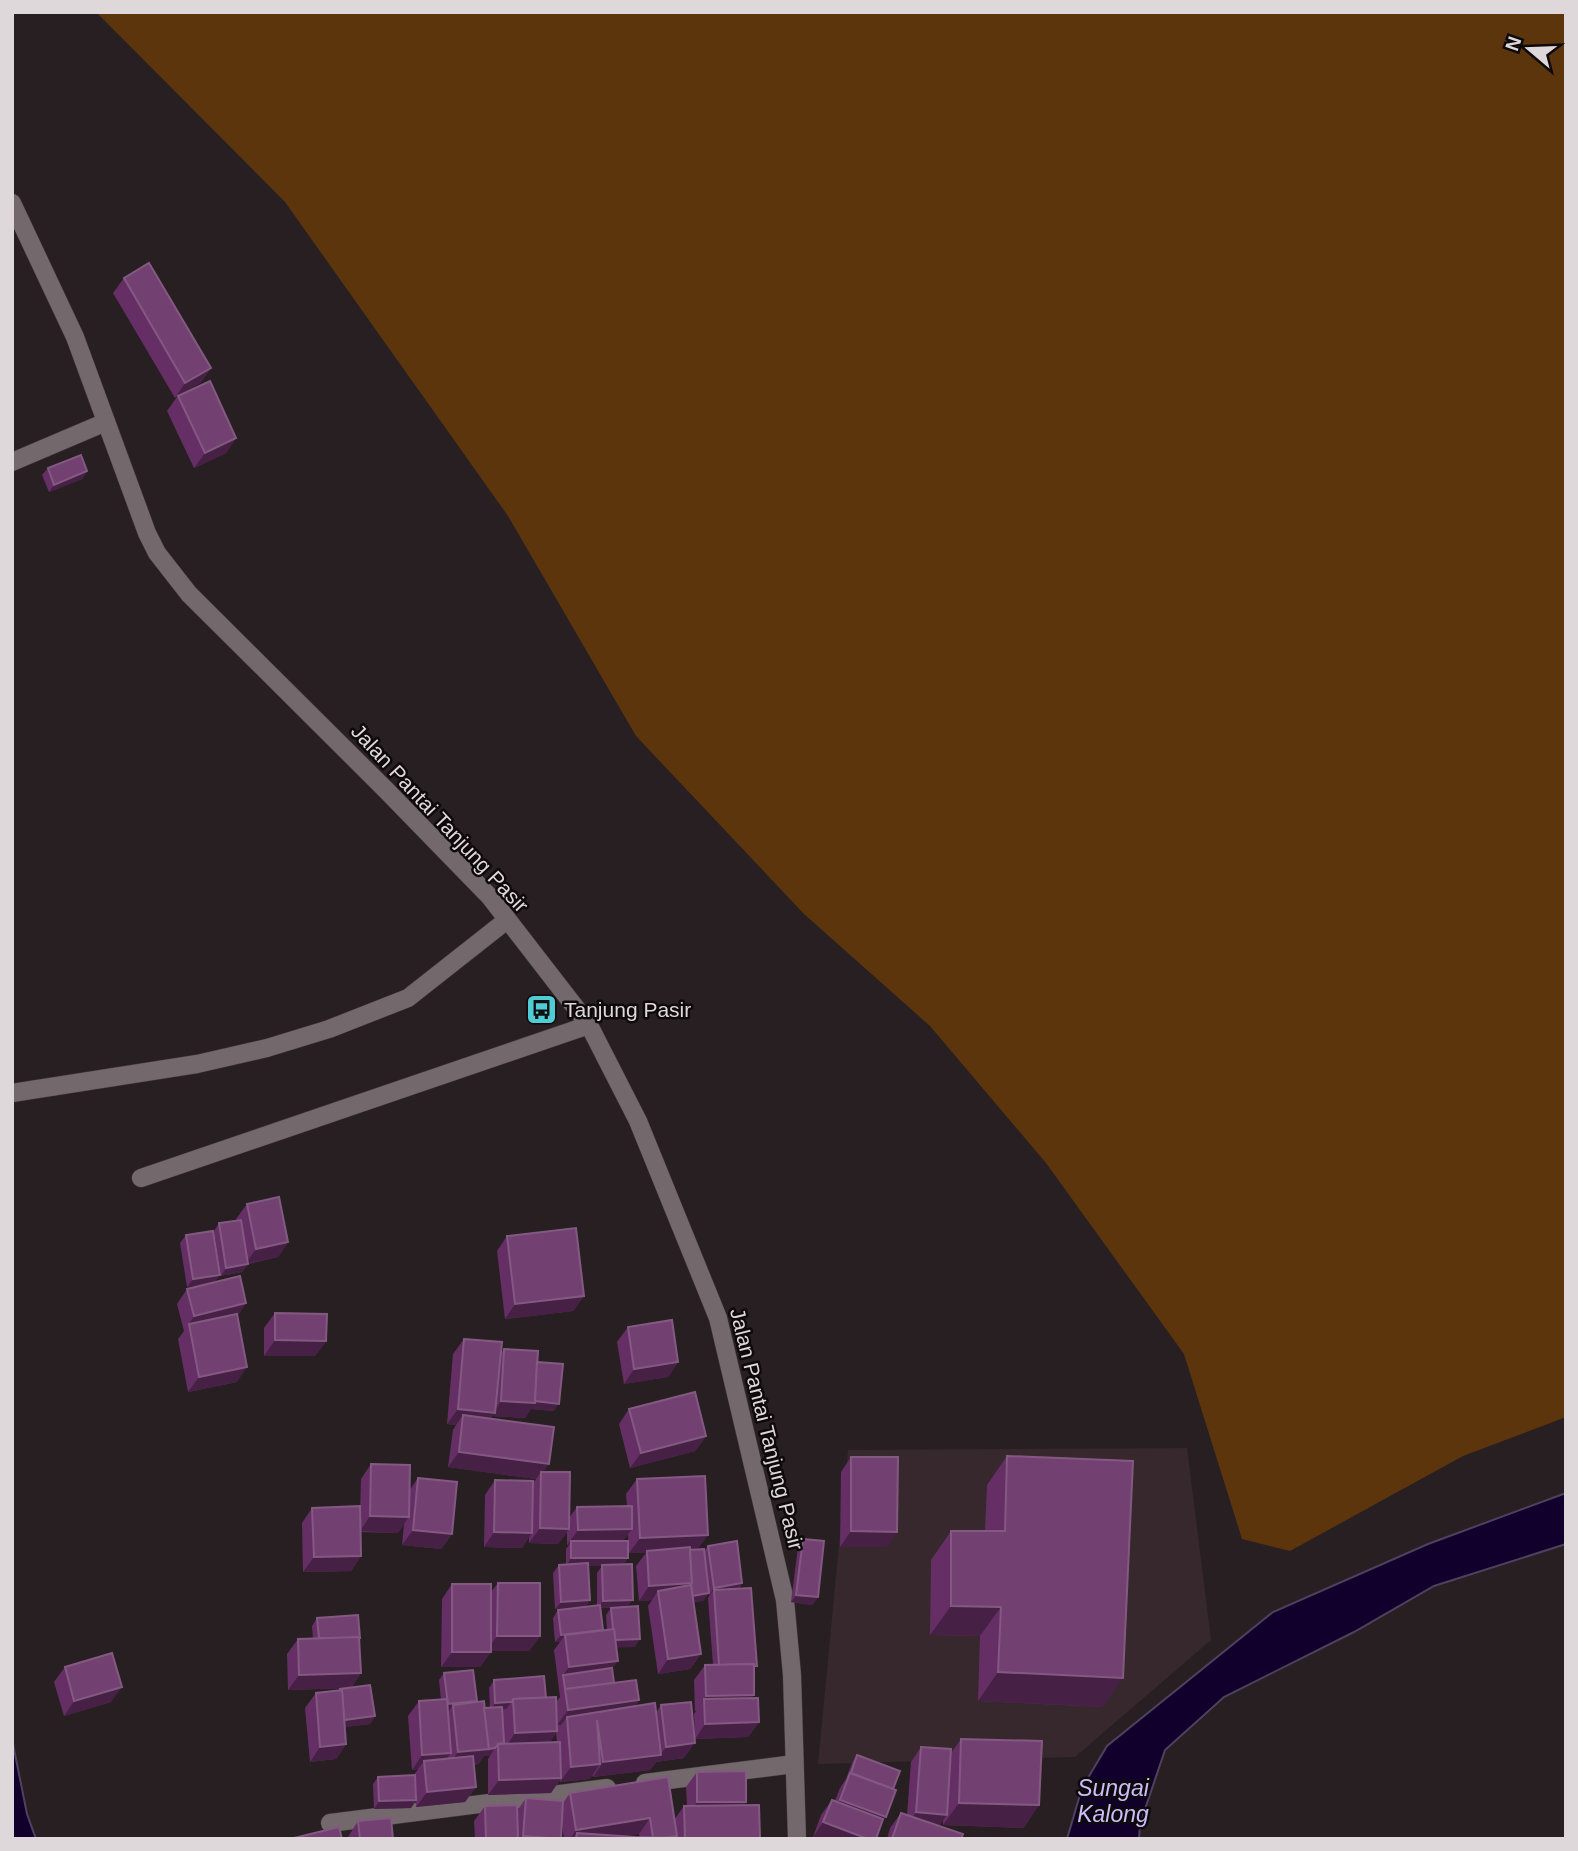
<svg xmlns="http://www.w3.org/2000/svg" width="1578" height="1851" viewBox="0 0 1578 1851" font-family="Arial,sans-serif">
<rect width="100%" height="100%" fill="#281f22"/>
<polygon fill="#36282d" points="1187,1448 1211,1640 1075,1757 818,1764 848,1450"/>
<polygon fill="#5c350d" points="96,12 1566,12 1566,1417 1463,1456 1290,1551 1242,1539 1184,1354 1046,1163 930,1026 804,914 636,736 508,516 285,202"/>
<g fill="#11002c" stroke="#4e4160" stroke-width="2">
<polygon points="1566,1493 1566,1544 1434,1586 1354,1632 1224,1697 1165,1750 1140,1824 1139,1839 1067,1839 1082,1788 1107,1746 1273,1612 1428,1544"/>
<polygon points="12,1739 27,1814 36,1839 12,1839"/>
</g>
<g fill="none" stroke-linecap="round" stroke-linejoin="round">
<defs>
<g id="minor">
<polyline points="12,203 75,337 147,533 157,553 189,594 386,790 490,897 589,1025 638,1121 718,1318 785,1600 792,1675 797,1839"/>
<polyline points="12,462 106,422"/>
<polyline points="12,1093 197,1064 267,1048 329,1029 408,998 507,920"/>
<polyline points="141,1178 589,1025"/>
<polyline points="645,1783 794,1764"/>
<polyline points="330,1823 607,1788"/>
</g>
</defs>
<use href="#minor" stroke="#413b3d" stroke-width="19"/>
<use href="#minor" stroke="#73686b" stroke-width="18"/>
</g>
<g fill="#652f66" fill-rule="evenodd">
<polygon points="124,278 211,368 200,383 181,394 236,438 226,453 194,468 167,411 177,397 175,398 113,293"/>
<polygon points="48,468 87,471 82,479 49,492 42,475"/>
<polygon points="247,1204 288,1242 278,1257 248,1264 242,1272 221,1276 214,1231 219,1223 237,1220 236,1219"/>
<polygon points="186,1235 215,1282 246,1303 238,1315 237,1382 188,1392 178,1339 184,1331 177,1304 187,1289 209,1283 187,1287 180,1243"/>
<polygon points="507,1236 584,1296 573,1311 505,1319 497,1251"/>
<polygon points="275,1313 326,1341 315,1356 264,1356 264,1328"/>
<polygon points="628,1327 678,1362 668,1377 624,1384 617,1342"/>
<path d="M464,1339L500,1355L504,1349L537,1362L554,1411L531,1409L525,1418L492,1416L491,1418L543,1472L569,1518L577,1507L627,1506L626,1494L637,1479L708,1535L697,1549L704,1551L708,1546L742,1583L739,1589L754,1670L752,1698L759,1722L748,1737L695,1739L694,1714L696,1711H695L694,1680L705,1665H713L708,1598L710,1595H709L708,1594L703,1601L693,1602L701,1654L690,1669L658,1674L648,1606L652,1600L639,1601L636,1566L646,1553H629L628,1534L623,1541V1564L628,1607L635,1647H616L612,1668L614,1683L639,1700L635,1706L656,1713L661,1705L684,1758L656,1762L650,1770L593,1777L592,1775L590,1779L560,1782V1780L551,1793L488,1795V1759L490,1756H484L478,1764L474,1765L476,1787L465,1802L416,1807V1801L411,1808L374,1809L373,1784L378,1777L414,1775L418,1769L412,1770L408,1716L419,1701L441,1700L439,1680L444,1673L477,1701L475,1702L484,1708H490L489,1688L494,1680L556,1702L560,1697L554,1650L560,1642H555L553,1618L558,1610L576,1608L555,1609L553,1573L559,1565H566V1549L569,1545H567V1532L558,1544L529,1543V1537L522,1548L484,1547L485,1495L495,1480L533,1483L536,1479L448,1467L453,1430L456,1425L447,1424L453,1354ZM588,1566H602L597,1573V1606L585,1607L590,1600ZM600,1608H611L606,1615L607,1630H603ZM556,1733L557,1742H550Z"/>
<polygon points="629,1409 706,1436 695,1451 630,1468 619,1424"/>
<polygon points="1007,1456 1103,1707 978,1701 980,1636 930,1635 931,1560 951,1531 985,1531 987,1485"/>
<polygon points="851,1457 887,1547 840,1547 841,1472"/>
<polygon points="371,1464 409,1491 418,1478 452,1534 441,1549 402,1545 404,1524 398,1533 361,1532 361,1556 351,1571 303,1572 302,1523 312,1508 360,1515 361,1479"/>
<polygon points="803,1539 818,1597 812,1605 791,1602 798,1547"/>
<polygon points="498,1583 540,1636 529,1651 491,1651 480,1667 441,1667 442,1599 452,1584 491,1592"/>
<polygon points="317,1618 361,1673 351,1688 288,1690 287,1654 298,1639 313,1639 312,1626"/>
<polygon points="65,1667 111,1702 64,1716 54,1682"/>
<polygon points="340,1689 375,1716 370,1724 345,1727 346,1744 336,1759 310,1762 305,1708 316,1693 339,1691"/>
<polygon points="961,1739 1024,1828 943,1825 943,1820 939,1826 961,1839 887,1839 890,1828 901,1813 907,1815 911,1762 921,1747 951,1753"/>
<polygon points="857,1755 893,1789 886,1817 882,1822 876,1839 816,1839 813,1837 821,1815 832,1800 835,1801 840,1788 846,1779 852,1763"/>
<path d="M697,1772L746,1802L744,1805L760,1839H766H564L562,1823L561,1839H475L474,1821L485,1806L517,1811L526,1798L563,1803L570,1793L674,1820L684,1806H687L686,1787ZM639,1834L640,1838L622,1836Z"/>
<polygon points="358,1821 393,1839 348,1839 348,1837"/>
</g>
<g fill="#472145">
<polygon points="211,368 200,383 175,398 185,383"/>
<polygon points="236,438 226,453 194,468 205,453"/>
<polygon points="87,471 82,479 49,492 54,485"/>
<polygon points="288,1242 278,1257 245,1264 256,1249"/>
<polygon points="248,1264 242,1272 221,1276 226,1268"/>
<polygon points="220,1275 214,1283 187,1287 193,1279"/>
<polygon points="584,1296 573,1311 505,1319 515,1304"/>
<polygon points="246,1303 236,1318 189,1324 194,1316"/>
<polygon points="275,1340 326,1341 315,1356 264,1356"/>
<polygon points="678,1362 668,1377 624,1384 634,1369"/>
<polygon points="247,1367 237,1382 188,1392 199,1377"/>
<polygon points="501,1401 534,1401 559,1404 554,1411 531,1409 525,1418 492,1416 484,1428 463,1415 456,1425 447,1424 458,1409 493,1413"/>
<polygon points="706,1436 695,1451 630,1468 641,1453"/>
<polygon points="459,1452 549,1464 541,1475 541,1472 536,1479 448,1467"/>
<polygon points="370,1516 409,1517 398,1533 360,1531"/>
<polygon points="540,1528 569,1529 558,1544 529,1543"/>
<polygon points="632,1529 621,1544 571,1541 569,1545 567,1545 578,1530"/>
<polygon points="413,1530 452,1534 441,1549 402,1545"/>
<polygon points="851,1531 897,1532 887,1547 840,1547"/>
<polygon points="494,1532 532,1533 522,1548 484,1547"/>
<polygon points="708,1535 697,1550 647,1551 646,1553 629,1553 640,1538"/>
<polygon points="361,1556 351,1571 303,1572 314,1557"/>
<polygon points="571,1558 628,1558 623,1566 566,1566"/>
<polygon points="692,1583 682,1598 658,1591 652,1600 639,1601 649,1586"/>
<polygon points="742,1583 737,1591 714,1590 710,1595 709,1595 714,1588"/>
<polygon points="709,1593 703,1601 685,1603 690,1596"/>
<polygon points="796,1595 818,1597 812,1605 791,1602"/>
<polygon points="590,1600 584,1608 555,1609 561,1602"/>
<polygon points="633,1600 627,1607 597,1608 603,1601"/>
<polygon points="951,1606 1001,1607 980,1636 930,1635"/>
<polygon points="603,1630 565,1635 560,1642 555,1642 561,1635"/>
<polygon points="497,1636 540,1636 529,1651 486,1651"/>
<polygon points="640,1639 635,1647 608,1648 613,1640"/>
<polygon points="452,1652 491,1652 480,1667 441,1667"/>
<polygon points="701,1654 690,1669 658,1674 668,1659"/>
<polygon points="618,1661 607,1676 563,1675 569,1667"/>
<polygon points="998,1672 1123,1678 1103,1707 978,1701"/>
<polygon points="361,1673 351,1688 288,1690 299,1675"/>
<polygon points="122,1687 111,1702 64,1716 74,1701"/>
<polygon points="754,1695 744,1710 704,1699 695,1711 706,1696"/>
<polygon points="639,1700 628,1715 567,1717 561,1725 557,1725 568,1710"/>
<polygon points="477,1701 471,1708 453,1705 449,1711 442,1712 448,1704"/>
<polygon points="512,1702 506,1709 490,1711 495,1703"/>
<polygon points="375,1716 370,1724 339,1728 344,1720"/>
<polygon points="759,1722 748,1737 695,1739 705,1724"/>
<polygon points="557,1731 547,1747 505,1748 515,1733"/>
<polygon points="695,1743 684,1758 656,1762 650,1770 593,1777 603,1762 660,1755 666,1747"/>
<polygon points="346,1744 336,1759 310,1762 320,1747"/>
<polygon points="495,1748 490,1756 484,1756 478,1764 447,1767 458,1752"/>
<polygon points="451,1753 440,1768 424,1761 418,1769 412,1770 422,1755"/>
<polygon points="600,1764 590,1779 560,1782 571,1767"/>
<polygon points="561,1778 551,1793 488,1795 499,1780"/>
<polygon points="476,1787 465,1802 416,1807 427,1792"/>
<polygon points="416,1800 411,1808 374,1809 379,1801"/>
<polygon points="840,1800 886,1817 875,1832 830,1815"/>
<polygon points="697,1802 746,1802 736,1817 687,1817"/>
<polygon points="959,1803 1039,1805 1024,1828 943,1825"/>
<polygon points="916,1812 947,1815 936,1830 906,1828"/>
<polygon points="650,1818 639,1834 606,1839 577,1833 572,1839 570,1839 576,1830"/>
<polygon points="823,1822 868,1839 823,1839 824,1836 822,1839 813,1837"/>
<polygon points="523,1836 560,1839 521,1839"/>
</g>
<g fill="#724172" stroke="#835982" stroke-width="2">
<polygon points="149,263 211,368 185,383 124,278"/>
<polygon points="210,381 236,438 205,453 178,396"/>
<polygon points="81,455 87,471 54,485 48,468"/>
<polygon points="279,1197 288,1242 256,1249 247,1204"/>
<polygon points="241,1220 248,1264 226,1268 219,1223"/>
<polygon points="576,1228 584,1296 515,1304 507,1236"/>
<polygon points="213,1231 220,1275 193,1279 186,1235"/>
<polygon points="240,1276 246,1303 194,1316 187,1289"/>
<polygon points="275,1313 327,1314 326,1341 275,1340"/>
<polygon points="237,1314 247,1367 199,1377 189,1324"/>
<polygon points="672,1320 678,1362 634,1369 628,1327"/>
<polygon points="464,1339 502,1342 495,1413 458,1409"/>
<polygon points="504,1349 538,1351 535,1403 501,1401"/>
<polygon points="537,1362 563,1364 559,1404 535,1401"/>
<polygon points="695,1392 706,1436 641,1453 629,1409"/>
<polygon points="463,1415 554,1427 549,1464 459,1452"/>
<polygon points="1007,1456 1133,1461 1123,1678 998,1672 1001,1607 951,1606 951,1531 1005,1531"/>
<polygon points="851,1457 898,1457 897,1532 851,1531"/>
<polygon points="371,1464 410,1465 409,1517 370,1516"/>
<polygon points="541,1472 570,1472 569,1529 540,1528"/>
<polygon points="705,1476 708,1535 640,1538 637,1479"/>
<polygon points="418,1478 457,1482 452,1534 413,1530"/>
<polygon points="495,1480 533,1481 532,1533 494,1532"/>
<polygon points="360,1506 361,1556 314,1557 312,1508"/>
<polygon points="632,1506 632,1529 578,1530 577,1507"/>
<polygon points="803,1539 824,1541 818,1597 796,1595"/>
<rect x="571" y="1541" width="57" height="17"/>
<polygon points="737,1541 742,1583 714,1588 708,1546"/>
<polygon points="690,1547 692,1583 649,1586 647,1551"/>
<polygon points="704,1549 709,1593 692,1596 690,1586 692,1583 690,1550"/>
<polygon points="588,1563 590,1600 561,1602 559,1565"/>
<polygon points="632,1564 633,1600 603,1601 602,1565"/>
<polygon points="498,1583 540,1583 540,1636 497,1636"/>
<rect x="452" y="1584" width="39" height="68"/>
<polygon points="691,1585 701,1654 668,1659 658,1591"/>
<polygon points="751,1588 757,1666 754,1666 754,1664 719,1665 714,1590"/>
<polygon points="600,1605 603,1630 561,1635 558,1610"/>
<polygon points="638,1606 640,1639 615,1640 614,1629 613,1629 611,1608"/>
<polygon points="358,1615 360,1638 319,1638 317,1618"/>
<polygon points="614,1629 618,1661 569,1667 565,1635"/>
<polygon points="359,1637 361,1673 299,1675 298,1639"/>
<polygon points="112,1653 122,1687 74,1701 65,1667"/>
<polygon points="754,1664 754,1695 706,1696 705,1665"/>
<polygon points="612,1668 614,1683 565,1689 563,1675"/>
<polygon points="473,1670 477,1701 448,1704 444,1673"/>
<polygon points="544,1676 546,1698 513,1699 512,1702 495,1703 494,1680"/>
<polygon points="636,1680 639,1700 568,1710 565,1689"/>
<polygon points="370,1685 375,1716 344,1720 342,1690 340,1690 340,1689"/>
<polygon points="342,1690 346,1744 320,1747 316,1693"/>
<polygon points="556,1697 557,1731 515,1733 513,1699"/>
<polygon points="758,1698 759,1722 705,1724 704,1699"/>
<polygon points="447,1699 451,1753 422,1755 419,1701"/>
<polygon points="484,1701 489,1749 458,1752 453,1705"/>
<polygon points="691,1702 695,1743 666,1747 661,1705"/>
<polygon points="655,1703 661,1755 603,1762 597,1720 600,1764 571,1767 567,1717"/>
<polygon points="502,1707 504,1743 498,1744 495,1748 489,1749 484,1708"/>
<polygon points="961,1739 1042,1741 1039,1805 959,1803"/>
<polygon points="560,1742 561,1778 499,1780 498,1744"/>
<polygon points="921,1747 951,1749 947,1815 916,1812"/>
<polygon points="857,1755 900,1771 893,1789 851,1773"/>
<polygon points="473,1756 476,1787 427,1792 424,1761"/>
<polygon points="746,1771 746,1802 697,1802 697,1772"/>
<polygon points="850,1773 896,1790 886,1817 840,1800"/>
<polygon points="415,1775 416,1800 379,1801 378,1777"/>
<polygon points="668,1777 677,1836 663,1838 653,1838 650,1818 576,1830 570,1793"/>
<polygon points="526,1798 563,1801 561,1839 523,1836"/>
<polygon points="832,1800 883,1819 876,1839 868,1839 823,1822"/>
<polygon points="517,1805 518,1839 486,1839 485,1806"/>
<polygon points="759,1805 760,1839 685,1838 684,1806"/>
<polygon points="901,1813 963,1834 961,1839 892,1839"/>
<polygon points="391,1818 393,1839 360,1839 358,1821"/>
<polygon points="339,1827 342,1839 290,1839"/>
<polygon points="577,1833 635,1837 630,1837 629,1839 576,1839"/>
<polygon points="630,1837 766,1839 630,1839"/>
</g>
<defs>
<symbol id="bus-square" viewBox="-11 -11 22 22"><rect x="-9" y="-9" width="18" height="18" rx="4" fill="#51ccd4" stroke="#0e0a0b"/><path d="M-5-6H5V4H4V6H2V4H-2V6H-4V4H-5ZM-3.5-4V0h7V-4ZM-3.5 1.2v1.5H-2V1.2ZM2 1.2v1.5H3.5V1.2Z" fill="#111"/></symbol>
</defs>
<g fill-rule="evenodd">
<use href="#bus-square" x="524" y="992" width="35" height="35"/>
</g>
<g text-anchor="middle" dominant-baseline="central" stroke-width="5" stroke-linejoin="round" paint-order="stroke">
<g font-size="21" fill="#ded8da" stroke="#0e0a0b">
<text transform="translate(440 818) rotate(47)">Jalan Pantai Tanjung Pasir</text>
<text transform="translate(767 1429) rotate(76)">Jalan Pantai Tanjung Pasir</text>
</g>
<g font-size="21" fill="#ded8da" stroke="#0e0a0b" text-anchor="start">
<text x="564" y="1009">Tanjung Pasir</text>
</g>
<g font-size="23" font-style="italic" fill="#cbbcfa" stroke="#0e0a0b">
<text x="1113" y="1788">Sungai<tspan x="1113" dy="26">Kalong</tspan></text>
</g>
</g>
<rect width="1578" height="1851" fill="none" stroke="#ded8da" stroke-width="28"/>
<g transform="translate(1529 49) rotate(289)" stroke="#0e0a0b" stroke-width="5" paint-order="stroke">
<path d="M0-5L12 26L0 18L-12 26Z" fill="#ded8da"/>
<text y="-10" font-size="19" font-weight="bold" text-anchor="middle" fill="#ded8da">N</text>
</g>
</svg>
